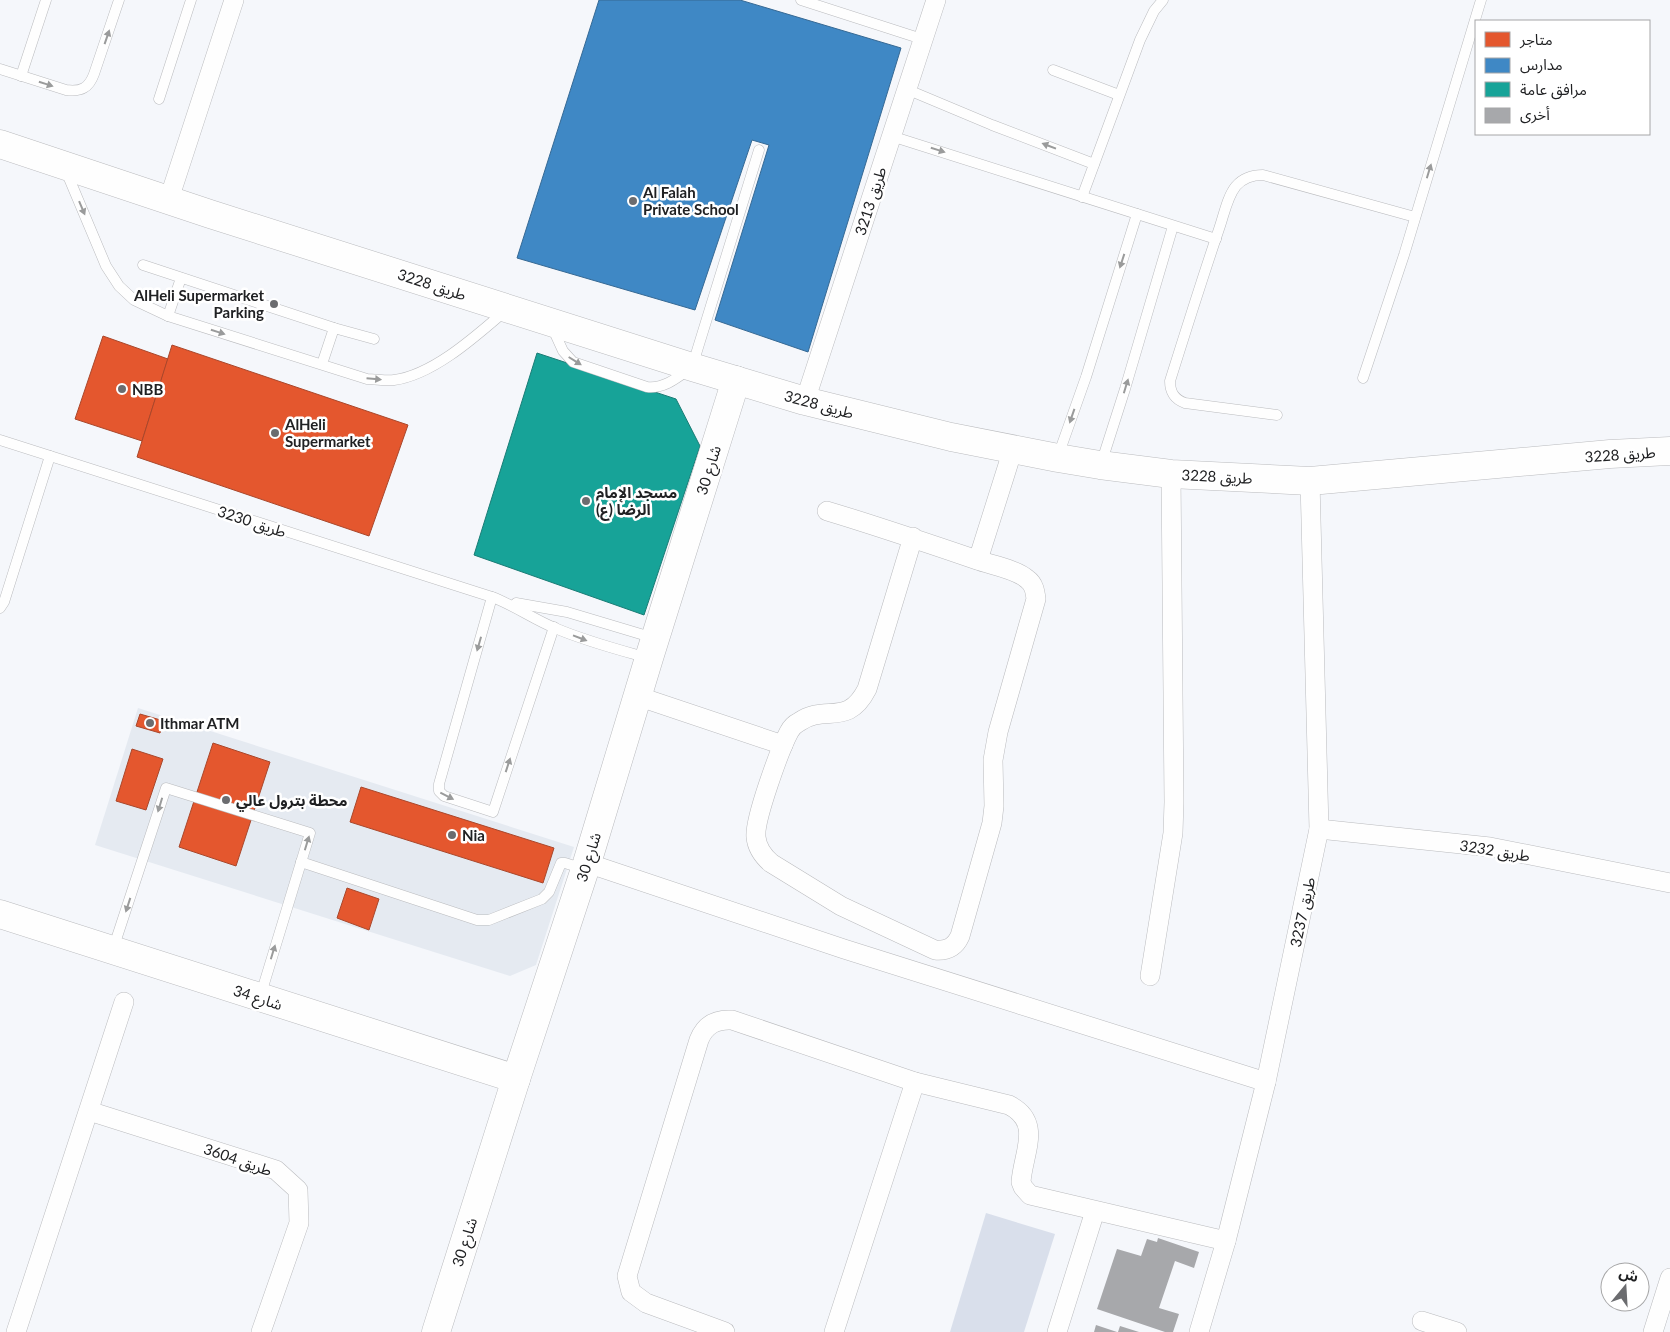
<svg xmlns="http://www.w3.org/2000/svg" width="1670" height="1332" viewBox="0 0 1670 1332" font-family="Lato,'Noto Sans Arabic',sans-serif">
<rect width="100%" height="100%" fill="#f5f7fb"/>
<polygon fill="#e5eaf1" points="138,708 574,847 536,965 510,976 95,845"/>
<polygon fill="#d9dfeb" points="986,1213 1055,1234 1024,1332 950,1332"/>
<g fill="#e4572e" stroke="#a9472b">
<polygon points="103,336 168,359 142,441 75,419"/>
<polygon points="172,345 408,425 369,536 137,457"/>
<polygon points="140,714 164,721 160,733 136,726"/>
<polygon points="213,743 270,762 236,866 179,847"/>
<polygon points="132,749 163,759 146,810 116,801"/>
<polygon points="361,787 554,848 543,883 350,822"/>
<polygon points="347,888 379,899 369,930 337,918"/>
</g>
<polygon fill="#3f88c5" stroke="#366994" points="599,0 740,0 901,48 808,352 715,320 769,145 752,140 695,310 517,258"/>
<polygon fill="#17a398" stroke="#1a7c75" points="537,353 676,399 700,446 644,615 474,555"/>
<g fill="#a7a8ab">
<polygon points="1158,1238 1199,1252 1194,1268 1175,1261 1159,1308 1179,1314 1173,1332 1165,1332 1097,1309 1117,1249 1141,1256 1147,1239 1157,1242"/>
<polygon points="1096,1325 1117,1332 1094,1332"/>
<polygon points="1120,1326 1139,1332 1118,1332"/>
</g>
<g fill="none" stroke-linecap="round" stroke-linejoin="round">
<defs>
<g id="lane">
<polyline points="801,0 922,39"/>
<path d="M0,69L66,90C81,92 89,88 94,74L119,0"/>
<polyline points="1053,70 1119,95"/>
<polyline points="21,76 46,0"/>
<polyline points="906,89 992,125 1094,164"/>
<polyline points="159,99 191,0"/>
<polyline points="891,136 1216,239"/>
<path d="M66,171L106,266L119,286L134,300L168,316L367,379C376,379 386,381 394,380C433,375 476,336 505,311"/>
<polyline points="1082,197 1140,40 1154,11 1163,0"/>
<polyline points="143,265 334,328 374,339"/>
<polyline points="168,316 181,278"/>
<path d="M552,327L563,351L573,362L647,387C665,389 678,377 692,367L759,150"/>
<polyline points="322,364 334,328"/>
<polyline points="1363,378 1404,255 1481,0"/>
<path d="M1277,415L1185,403C1174,399 1170,392 1170,381C1186,330 1202,279 1219,229C1224,215 1227,197 1236,186C1243,178 1253,175 1263,175L1415,217"/>
<path d="M0,440L492,597C514,605 533,619 555,628C585,641 616,649 648,658"/>
<polyline points="1058,456 1086,377 1137,214"/>
<polyline points="1101,464 1125,389 1173,226"/>
<polyline points="492,597 439,784 439,791 444,796 493,812 554,627"/>
<polyline points="516,603 567,612 654,638"/>
<polyline points="0,608 4,602 50,456"/>
<polyline points="301,862 477,920 489,920 542,899 549,892 561,863 565,863 584,869"/>
<polyline points="113,949 166,788 310,833 260,997"/>
</g>
<g id="street">
<polyline points="169,199 234,0"/>
<polyline points="805,401 936,0"/>
<path d="M827,511C877,526 927,543 977,560C991,565 1016,569 1027,579C1034,584 1035,591 1036,599L998,732L993,760L994,806L992,823L960,936C955,947 947,951 935,950L841,906L771,863C763,856 757,848 756,837C754,820 780,749 789,732C791,728 795,724 799,722C826,703 847,728 867,689L913,537"/>
<polyline points="978,560 1013,449"/>
<polyline points="637,696 783,745"/>
<polyline points="1319,829 1490,847 1670,883"/>
<polyline points="587,863 844,949 1266,1082"/>
<polyline points="1150,976 1173,833 1174,802 1171,474"/>
<polyline points="89,1111 276,1170 298,1190 299,1223 261,1332"/>
<polyline points="1422,1321 1457,1332"/>
<polyline points="16,1332 124,1002"/>
<path d="M725,1332L646,1303L631,1292L627,1276L699,1040C705,1025 716,1019 732,1020L915,1082L1009,1105C1043,1122 1023,1153 1021,1182L1023,1187L1030,1195L1226,1241"/>
<polyline points="834,1332 915,1082"/>
<polyline points="1057,1332 1095,1211"/>
<polyline points="1199,1332 1226,1241 1266,1082 1319,829 1310,481"/>
<polyline points="1653,1332 1670,1278"/>
</g>
<g id="secondary">
<polyline points="0,144 210,214 692,367 805,401 951,437 1058,458 1100,465 1171,474 1310,481 1610,454 1670,451"/>
<polyline points="0,914 516,1079"/>
<polyline points="436,1332 516,1079 587,863 649,658 736,380"/>
</g>
</defs>
<use href="#lane" stroke="#babbbe" stroke-width="11"/>
<use href="#street" stroke="#babbbe" stroke-width="20"/>
<use href="#secondary" stroke="#babbbe" stroke-width="29"/>
<use href="#lane" stroke="#fefefe" stroke-width="10"/>
<use href="#street" stroke="#fefefe" stroke-width="19"/>
<use href="#secondary" stroke="#fefefe" stroke-width="28"/>
</g>
<defs><path id="oneway-solid" d="M-6-.8H1V-3.2L6.5 0L1 3.2V.8H-6Z" transform="scale(1.25)"/></defs>
<g fill="#9a9b9b">
<use href="#oneway-solid" transform="translate(107 37) rotate(-71)"/>
<use href="#oneway-solid" transform="translate(46 84) rotate(18)"/>
<use href="#oneway-solid" transform="translate(1049 146) rotate(-159)"/>
<use href="#oneway-solid" transform="translate(938 150) rotate(17)"/>
<use href="#oneway-solid" transform="translate(1429 171) rotate(-73)"/>
<use href="#oneway-solid" transform="translate(82 208) rotate(67)"/>
<use href="#oneway-solid" transform="translate(1122 261) rotate(108)"/>
<use href="#oneway-solid" transform="translate(218 332) rotate(18)"/>
<use href="#oneway-solid" transform="translate(575 361) rotate(32)"/>
<use href="#oneway-solid" transform="translate(374 379) rotate(5)"/>
<use href="#oneway-solid" transform="translate(1126 386) rotate(-73)"/>
<use href="#oneway-solid" transform="translate(1072 416) rotate(109)"/>
<use href="#oneway-solid" transform="translate(580 638) rotate(21)"/>
<use href="#oneway-solid" transform="translate(479 644) rotate(106)"/>
<use href="#oneway-solid" transform="translate(508 765) rotate(-72)"/>
<use href="#oneway-solid" transform="translate(447 796) rotate(27)"/>
<use href="#oneway-solid" transform="translate(160 805) rotate(107)"/>
<use href="#oneway-solid" transform="translate(307 843) rotate(-73)"/>
<use href="#oneway-solid" transform="translate(128 905) rotate(108)"/>
<use href="#oneway-solid" transform="translate(273 952) rotate(-73)"/>
</g>
<g fill="#6b6c6f" stroke="#fff" stroke-width="2">
<circle cx="633" cy="201" r="5"/>
<circle cx="274" cy="304" r="5"/>
<circle cx="122" cy="389" r="5"/>
<circle cx="275" cy="433" r="5"/>
<circle cx="586" cy="501" r="5"/>
<circle cx="150" cy="723" r="5"/>
<circle cx="226" cy="800" r="5"/>
<circle cx="452" cy="835" r="5"/>
</g>
<g text-anchor="middle" dominant-baseline="central" stroke-width="5" stroke-linejoin="round" paint-order="stroke">
<g font-size="15" font-weight="bold" fill="#202123" stroke="#fff" text-anchor="start">
<text x="643" y="192">Al Falah<tspan x="643" dy="17">Private School</tspan></text>
<text x="264" y="295" text-anchor="end">AlHeli Supermarket<tspan x="264" dy="17">Parking</tspan></text>
<text x="132" y="389">NBB</text>
<text x="285" y="424">AlHeli<tspan x="285" dy="17">Supermarket</tspan></text>
<text x="596" y="492">مسجد الإمام<tspan x="596" dy="17">الرضا (ع)</tspan></text>
<text x="160" y="723">Ithmar ATM</text>
<text x="236" y="800">محطة بترول عالي</text>
<text x="462" y="835">Nia</text>
</g>
<g font-size="15" fill="#202123" stroke="#fff">
<text transform="translate(870 201) rotate(-72)">طريق 3213</text>
<text transform="translate(432 284) rotate(18)">طريق 3228</text>
<text transform="translate(819 404) rotate(15)">طريق 3228</text>
<text transform="translate(1620 454) rotate(-4)">طريق 3228</text>
<text transform="translate(708 470) rotate(-73)">شارع 30</text>
<text transform="translate(1217 476) rotate(3)">طريق 3228</text>
<text transform="translate(252 521) rotate(18)">طريق 3230</text>
<text transform="translate(1495 850) rotate(9)">طريق 3232</text>
<text transform="translate(588 857) rotate(-73)">شارع 30</text>
<text transform="translate(1302 912) rotate(-78)">طريق 3237</text>
<text transform="translate(258 997) rotate(18)">شارع 34</text>
<text transform="translate(238 1159) rotate(19)">طريق 3604</text>
<text transform="translate(464 1242) rotate(-72)">شارع 30</text>
</g>
</g>
<rect x="1475" y="20" width="175" height="115" fill="#ffffff" stroke="#a6a6a7"/>
<rect x="1485" y="32" width="25" height="15" fill="#e4572e" stroke="#a6a6a7"/>
<text x="1520" y="45" font-size="15" fill="#202123">متاجر</text>
<rect x="1485" y="58" width="25" height="15" fill="#3f88c5" stroke="#a6a6a7"/>
<text x="1520" y="70" font-size="15" fill="#202123">مدارس</text>
<rect x="1485" y="82" width="25" height="15" fill="#17a398" stroke="#a6a6a7"/>
<text x="1520" y="95" font-size="15" fill="#202123">مرافق عامة</text>
<rect x="1485" y="108" width="25" height="15" fill="#a7a8ab" stroke="#a6a6a7"/>
<text x="1520" y="120" font-size="15" fill="#202123">أخرى</text>
<g transform="translate(1625 1287) rotate(18)"><circle r="24" fill="#ffffff" stroke="#a6a6a7"/>
<path d="M0-4L9 19L0 12L-9 19Z" fill="#6b6c6f"/>
<text y="-8" font-size="14" font-weight="bold" text-anchor="middle" fill="#202123">ش</text>
</g>
</svg>
